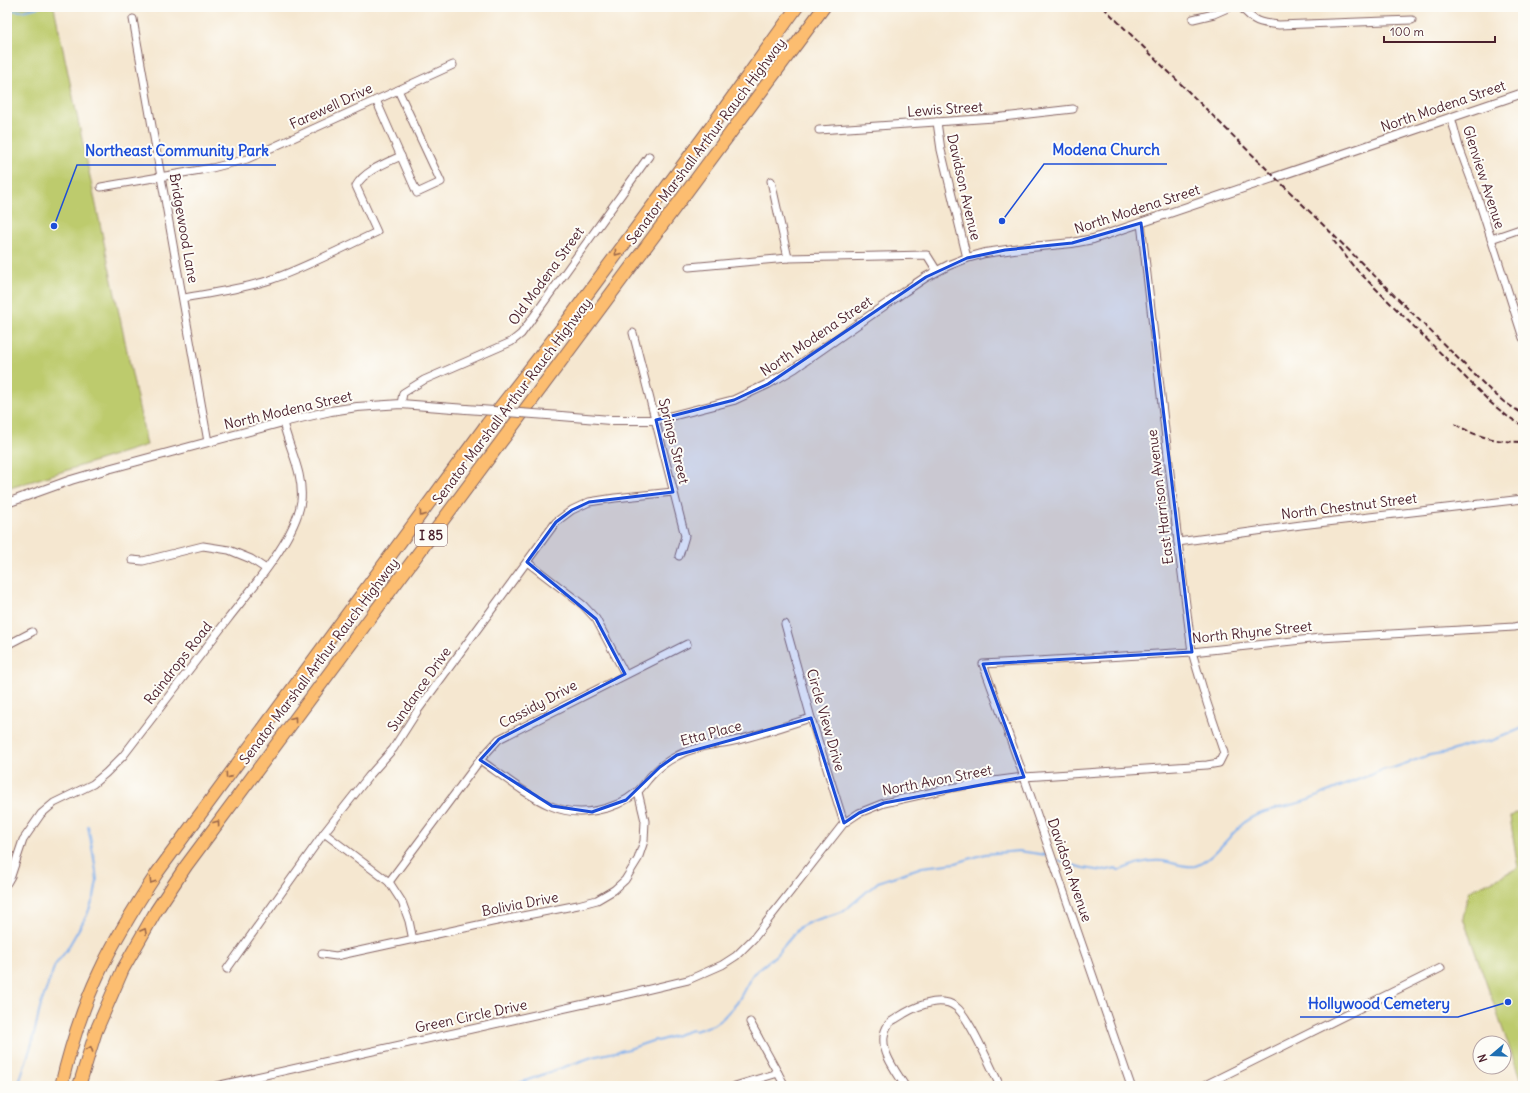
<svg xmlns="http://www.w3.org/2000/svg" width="1530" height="1093" viewBox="0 0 1530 1093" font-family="Delius,sans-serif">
<rect width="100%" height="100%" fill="#fdfcf7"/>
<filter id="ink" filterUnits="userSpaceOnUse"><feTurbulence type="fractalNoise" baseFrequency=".025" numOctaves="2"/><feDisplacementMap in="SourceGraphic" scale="8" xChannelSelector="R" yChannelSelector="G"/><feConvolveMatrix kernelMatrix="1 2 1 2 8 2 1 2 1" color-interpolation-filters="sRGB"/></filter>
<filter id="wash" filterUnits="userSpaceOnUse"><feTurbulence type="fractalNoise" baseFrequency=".012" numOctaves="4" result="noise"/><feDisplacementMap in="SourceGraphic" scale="16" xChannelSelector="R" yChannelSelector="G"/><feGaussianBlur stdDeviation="0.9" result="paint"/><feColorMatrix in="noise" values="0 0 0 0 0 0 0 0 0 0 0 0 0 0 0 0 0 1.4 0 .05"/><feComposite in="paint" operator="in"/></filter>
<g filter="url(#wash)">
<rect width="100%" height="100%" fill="#f5e7d0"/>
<g fill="#bdcb6d" stroke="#84754c">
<polygon points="7,7 54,7 147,445 7,489"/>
<polygon points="1523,808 1523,1086 1463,918 1468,892 1518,868 1510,817"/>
</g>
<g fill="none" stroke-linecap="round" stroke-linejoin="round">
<g stroke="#82b1ed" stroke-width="2">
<polyline points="7,10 23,11 39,7"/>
<path d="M1059,861L1083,868L1103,871L1116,868L1118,870H1120C1135,864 1146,860 1162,861C1172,862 1185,868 1195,866C1211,862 1231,833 1245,822C1268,805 1299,808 1322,794L1385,769H1390L1430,755L1448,752L1468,745L1491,741L1523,728"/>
<polyline points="18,1086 32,1043 41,1004 55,965 66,951 87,915 94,897 97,881 95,864 88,826"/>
<polyline points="511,1086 592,1057 629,1049 655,1040 658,1041 692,1030 695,1031 713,1025 722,1019 737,1003 753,974 776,955 800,927 810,922 844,911 878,882 922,867 956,863 985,854 1019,851 1046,855"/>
</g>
</g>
</g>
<g filter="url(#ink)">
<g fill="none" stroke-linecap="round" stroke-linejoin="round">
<defs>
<g id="minor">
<path d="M1241,7C1254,22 1259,23 1279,25L1412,20"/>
<polyline points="133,19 208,442"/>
<polyline points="1193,19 1214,14 1230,7"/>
<polyline points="376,100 417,193 441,182 398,90"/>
<polyline points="1451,117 1459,147 1478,198 1523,338"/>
<polyline points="937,122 941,150 967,258"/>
<polyline points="819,130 994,118 1073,109"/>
<polyline points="771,181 788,258"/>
<polyline points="101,187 212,168 247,159 453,65"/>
<polyline points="1491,239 1523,228"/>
<polyline points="689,267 788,258 927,255 937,271"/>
<path d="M183,298C212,293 242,289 270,280C307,267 342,248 377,232L356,186C364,171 386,163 401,156"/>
<polyline points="633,333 685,536 679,556"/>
<polyline points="401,404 403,393 424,380 511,342 521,334 649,156"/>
<polyline points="1178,542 1301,525 1523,499"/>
<polyline points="132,560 143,561 203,546 229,550 251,559 266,569"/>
<polyline points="527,562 583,605 596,619 625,674"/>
<polyline points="785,624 811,718 844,823"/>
<polyline points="7,645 32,632"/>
<path d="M480,760C503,776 526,795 551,806C579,818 614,811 637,792C642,788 646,781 651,776C658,768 667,761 677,756C696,745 717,745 738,740C762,734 787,725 811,718"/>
<polyline points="324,833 389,882 402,902 409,921 413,940"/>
<polyline points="389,882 480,760 499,739 687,644"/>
<path d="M7,883L11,876L23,840L41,814L54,803L93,784L106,773L123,756C158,710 193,665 228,619C251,589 296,538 301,501C304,473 289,449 283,422"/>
<polyline points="322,954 336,956 492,922 578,905 597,900 614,890 625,880 638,859 644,841 645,821 638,792"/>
<polyline points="227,969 324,833 369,776 393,749 418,710 556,522 572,510 589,502 615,498 673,492"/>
<polyline points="750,1022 785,1086"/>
<polyline points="216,1086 629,994 688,980 722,965 736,956 754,938 844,823 859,813 884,803 951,788 986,782 1024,777 1207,765 1219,763 1224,753 1207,703 1192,652 1178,542 1141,223"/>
<polyline points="735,1086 778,1073"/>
<path d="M905,1086C896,1071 882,1054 884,1037C884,1034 886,1028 888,1025C889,1022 894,1020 897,1018C912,1008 940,994 956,1007C969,1016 992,1070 1000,1086"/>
<polyline points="1131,1086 1024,777 983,664 1192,652 1320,638 1514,627 1523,625"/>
<polyline points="1203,1086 1441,968"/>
</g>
<g id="tertiary">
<polyline points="561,416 610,420 656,420 734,400 768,384 795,368 905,291 926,277 949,265 967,258 985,253 1021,248 1072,243 1093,239 1523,93"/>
<polyline points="7,503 71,480 108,469 283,422 331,411 357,407 401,404 466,409"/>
</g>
<g id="motorway">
<path d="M61,1086C70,1048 82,1009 99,973C115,938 136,905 157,873L487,424L568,320L711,127L797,7"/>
<polyline points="79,1086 96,1031 123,969 156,911 186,866 824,7"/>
</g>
</defs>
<use href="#minor" stroke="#866565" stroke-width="9"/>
<use href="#tertiary" stroke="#866565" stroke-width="10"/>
<use href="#motorway" stroke="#866565" stroke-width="14"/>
<use href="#minor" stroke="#fff" stroke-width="7"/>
<use href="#tertiary" stroke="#fff" stroke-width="8"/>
<use href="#motorway" stroke="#fcbd6f" stroke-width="12"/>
<g stroke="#4a1f2b" stroke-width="2" stroke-dasharray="6 3" stroke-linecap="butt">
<polyline points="1103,7 1490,390 1504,402 1523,414"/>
<polyline points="1333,240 1354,267 1368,281 1491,403 1507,416 1523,426"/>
<path d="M1455,424C1476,437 1498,442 1523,442"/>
</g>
<defs>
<polyline id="tertiary-bridge" points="466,409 561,416"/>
</defs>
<use href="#tertiary-bridge" stroke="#866565" stroke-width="10" stroke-linecap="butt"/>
<use href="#tertiary-bridge" stroke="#fff" stroke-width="8"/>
</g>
<defs><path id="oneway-chevron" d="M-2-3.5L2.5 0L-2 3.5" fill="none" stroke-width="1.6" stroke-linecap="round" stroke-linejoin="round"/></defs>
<g stroke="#9a664a">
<use href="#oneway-chevron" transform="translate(617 253) rotate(127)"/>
<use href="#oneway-chevron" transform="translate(422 514) rotate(126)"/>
<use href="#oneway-chevron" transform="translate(294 719) rotate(-53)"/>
<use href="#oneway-chevron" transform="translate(228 776) rotate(126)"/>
<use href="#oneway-chevron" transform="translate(217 823) rotate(-54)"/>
<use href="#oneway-chevron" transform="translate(152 881) rotate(123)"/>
<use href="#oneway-chevron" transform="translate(144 931) rotate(-61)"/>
<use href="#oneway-chevron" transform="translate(90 1049) rotate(-71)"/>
</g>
</g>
<path fill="#1d4ed8" fill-opacity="0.2" stroke="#1d4ed8" stroke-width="3" stroke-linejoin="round" d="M1141,223L1192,652L983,664L1024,777L884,803L859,813L844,823L811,718L677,755L660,767L626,800L592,812L552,806L480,760L499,739L625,674L596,619L527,562L556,522L572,510L589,502L673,492L656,420L734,400L768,384L926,277L967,258L1005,250L1072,243Z"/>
<g text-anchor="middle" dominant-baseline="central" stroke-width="4" stroke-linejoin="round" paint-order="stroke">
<rect fill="#fdfcf7" stroke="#806168" stroke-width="1" x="415" y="524" width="32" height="22" rx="3"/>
<g font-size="13" font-weight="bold" fill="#4a1f2b">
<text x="431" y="535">I 85</text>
</g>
<g font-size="14" fill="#4a1f2b" stroke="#fdfcf7">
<text transform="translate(331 106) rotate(-25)">Farewell Drive</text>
<text transform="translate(1443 106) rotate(-19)">North Modena Street</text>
<text transform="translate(945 109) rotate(-4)">Lewis Street</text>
<text transform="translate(706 141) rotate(-53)">Senator Marshall Arthur Rauch Highway</text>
<text transform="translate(1484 177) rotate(72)">Glenview Avenue</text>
<text transform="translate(964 187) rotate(77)">Davidson Avenue</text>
<text transform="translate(1137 209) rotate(-18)">North Modena Street</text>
<text transform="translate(184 228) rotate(80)">Bridgewood Lane</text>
<text transform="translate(546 276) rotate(-54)">Old Modena Street</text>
<text transform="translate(816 336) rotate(-34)">North Modena Street</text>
<text transform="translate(512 401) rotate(-53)">Senator Marshall Arthur Rauch Highway</text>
<text transform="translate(288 410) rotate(-13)">North Modena Street</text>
<text transform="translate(674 441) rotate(76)">Springs Street</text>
<text transform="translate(1160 497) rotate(-97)">East Harrison Avenue</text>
<text transform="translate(1349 506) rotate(-7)">North Chestnut Street</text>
<text transform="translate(1252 632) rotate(-6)">North Rhyne Street</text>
<text transform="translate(319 661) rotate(-53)">Senator Marshall Arthur Rauch Highway</text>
<text transform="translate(178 663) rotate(-52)">Raindrops Road</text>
<text transform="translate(419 689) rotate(-55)">Sundance Drive</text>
<text transform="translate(538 704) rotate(-28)">Cassidy Drive</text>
<text transform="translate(826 720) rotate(74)">Circle View Drive</text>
<text transform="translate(711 733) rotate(-15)">Etta Place</text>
<text transform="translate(937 780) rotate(-11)">North Avon Street</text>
<text transform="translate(1070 870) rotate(71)">Davidson Avenue</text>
<text transform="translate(520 904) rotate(-11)">Bolivia Drive</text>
<text transform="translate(471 1016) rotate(-12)">Green Circle Drive</text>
</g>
</g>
<path fill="none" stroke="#1d4ed8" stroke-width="1.5" d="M1002 221L1044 164H1167M54 226L77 165H276M1508 1002L1458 1017H1300"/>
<g fill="#1d4ed8" stroke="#fdfcf7" stroke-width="1.5">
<circle cx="1002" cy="221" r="4"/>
<circle cx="54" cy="226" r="4"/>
<circle cx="1508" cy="1002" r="4"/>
</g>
<g font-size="15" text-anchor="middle" font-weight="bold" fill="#1d4ed8" stroke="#fdfcf7" stroke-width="4" stroke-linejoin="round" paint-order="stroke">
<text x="1106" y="155">Modena Church</text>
<text x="177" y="156">Northeast Community Park</text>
<text x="1379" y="1009">Hollywood Cemetery</text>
</g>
<rect width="1530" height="1093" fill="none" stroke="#fdfcf7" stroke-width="24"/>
<g transform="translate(1492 1055) rotate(251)"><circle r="19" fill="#fdfcf7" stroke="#b5a4a5"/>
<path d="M0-3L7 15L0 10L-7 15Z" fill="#1f6fb2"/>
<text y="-6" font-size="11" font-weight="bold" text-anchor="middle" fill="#4a1f2b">N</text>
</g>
<path d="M1384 36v6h111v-6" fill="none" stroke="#4a1f2b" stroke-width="2"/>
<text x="1390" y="36" font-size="12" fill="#4a1f2b" stroke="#fdfcf7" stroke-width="3" paint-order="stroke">100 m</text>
</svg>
